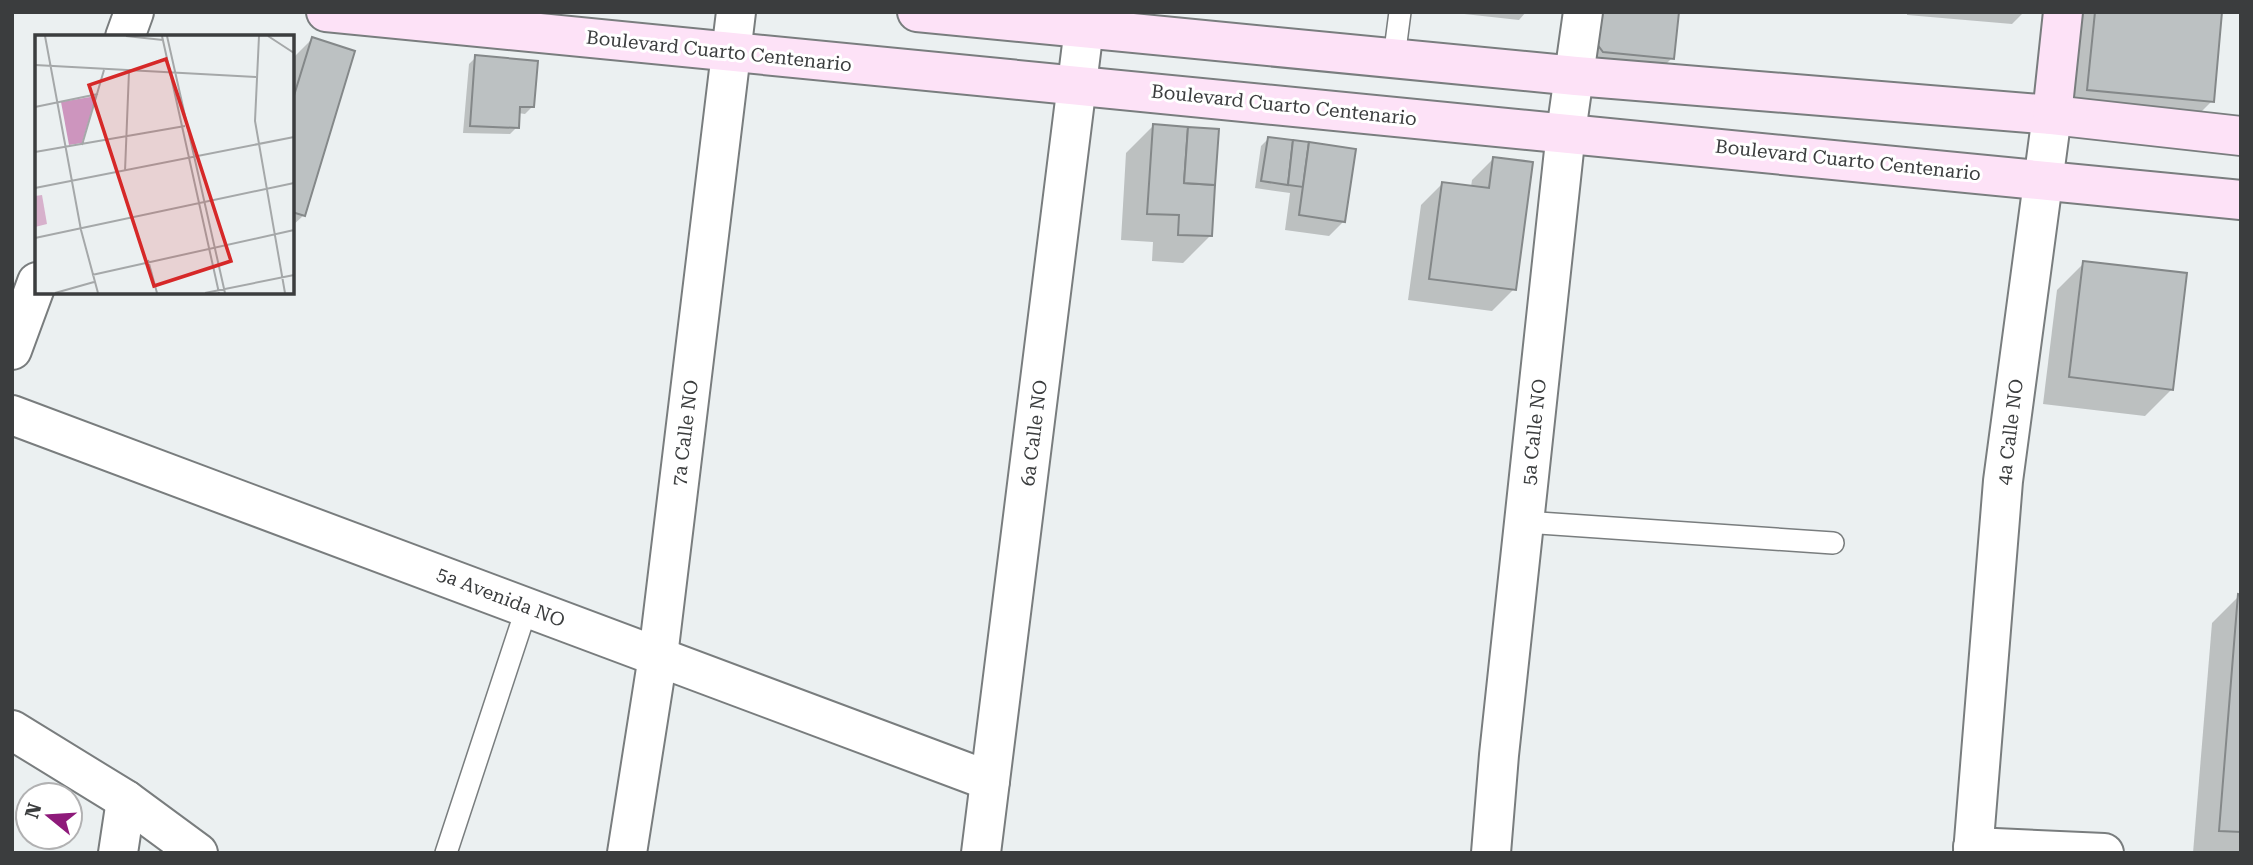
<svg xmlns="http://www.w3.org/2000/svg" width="2253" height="865" viewBox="0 0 2253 865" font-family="'Roboto Serif',serif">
<rect width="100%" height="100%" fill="#ebf0f1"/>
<g fill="#0003">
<polygon points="1446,12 1526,12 1519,20"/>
<polygon points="1588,12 1672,58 1657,73 1588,66"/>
<polygon points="1907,12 2024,12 2012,24 1907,15"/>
<polygon points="2072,12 2220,12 2212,101 2185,128 2061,116"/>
<polygon points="312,39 304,215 292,226 292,59"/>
<polygon points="476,57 533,106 525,114 518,113 517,127 510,134 463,133 469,64"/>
<polygon points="1153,126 1210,236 1183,263 1152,261 1153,242 1121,240 1126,153"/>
<polygon points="1268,139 1344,221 1329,236 1285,230 1290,193 1255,188 1261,146"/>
<polygon points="1494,158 1514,289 1492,311 1408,300 1421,205 1442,184 1471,187 1472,180"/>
<polygon points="2084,263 2172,389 2145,416 2043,404 2057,290"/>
<polygon points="2239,596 2241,853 2193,853 2212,623"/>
</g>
<g fill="#bcc1c2" stroke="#848889" stroke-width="2">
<polygon points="1601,12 1679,12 1674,59 1603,52 1597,44"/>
<polygon points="2095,12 2222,12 2214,102 2087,90"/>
<polygon points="312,37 355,51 305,216 292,212 292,102"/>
<polygon points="475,55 538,61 534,107 520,107 519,128 470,126"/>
<polygon points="1153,124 1188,127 1184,183 1215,185 1212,236 1178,235 1179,215 1147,214"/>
<polygon points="1188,127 1219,129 1215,185 1184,183"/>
<polygon points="1268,137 1293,140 1288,185 1261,181"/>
<polygon points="1293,140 1309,142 1303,187 1288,185"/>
<polygon points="1309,142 1356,149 1345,222 1299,215"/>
<polygon points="1493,157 1533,162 1516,290 1429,279 1442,182 1489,188"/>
<polygon points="2083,261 2187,273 2173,390 2069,377"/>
<polygon points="2238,594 2241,595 2241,832 2219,831"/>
</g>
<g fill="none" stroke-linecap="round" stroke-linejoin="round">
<defs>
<g id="lane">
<polyline points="1394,58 1400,12"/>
<polyline points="1524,522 1833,543"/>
<polyline points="446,853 527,607"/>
</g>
<g id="street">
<polyline points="125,37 134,12"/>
<polyline points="12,350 37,282"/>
<polyline points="12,415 990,781"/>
<polyline points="12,730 126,800 198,853"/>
<polyline points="1973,847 2104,853"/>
<polyline points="118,853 126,800"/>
<polyline points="627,853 658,656 736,12"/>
<polyline points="981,853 1086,12"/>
<polyline points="1491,853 1499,755 1566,132 1583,12"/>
<polyline points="1973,853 2003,481 2052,115"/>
</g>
<g id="secondary">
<polyline points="326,12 2241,200"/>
<polyline points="917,12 1576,76 2052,115 2241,136"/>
<polyline points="2052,115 2063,12"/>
</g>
</defs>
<use href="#lane" stroke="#797d7e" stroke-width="24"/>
<use href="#street" stroke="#797d7e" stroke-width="42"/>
<use href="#secondary" stroke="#797d7e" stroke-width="42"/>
<use href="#lane" stroke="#fff" stroke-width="21"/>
<use href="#street" stroke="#fff" stroke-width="38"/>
<use href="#secondary" stroke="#fde2f7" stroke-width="38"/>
</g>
<g text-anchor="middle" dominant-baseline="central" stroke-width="6" stroke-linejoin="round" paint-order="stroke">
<g font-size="19" fill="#3b3d3e" stroke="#fff">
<text transform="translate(719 51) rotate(6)">Boulevard Cuarto Centenario</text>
<text transform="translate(1284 105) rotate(6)">Boulevard Cuarto Centenario</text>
<text transform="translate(1848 160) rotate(6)">Boulevard Cuarto Centenario</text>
<text transform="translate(1534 432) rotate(-84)">5a Calle NO</text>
<text transform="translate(2010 432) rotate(-83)">4a Calle NO</text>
<text transform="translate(685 433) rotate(-83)">7a Calle NO</text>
<text transform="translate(1034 433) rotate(-83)">6a Calle NO</text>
<text transform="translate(501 597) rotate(21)">5a Avenida NO</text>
</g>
</g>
<g transform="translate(35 35)">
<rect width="259" height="259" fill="#ebf0f1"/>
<path d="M7,160L12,189L0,192V161Z" fill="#d7b1cc"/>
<path d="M61,61L47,108L34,110L26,67Z" fill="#cd95be"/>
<path fill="none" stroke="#a5a8a9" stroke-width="2" d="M10,1L46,195L63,258M91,1L128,5M127,1L184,258M132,1L190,258M224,1L220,86L250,258M233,1L259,18M0,30L221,42M0,72L63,59M47,110L69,35M0,117L150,91M90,136L94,36M0,153L259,102M0,203L259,148M113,225L122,258M57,240L259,195M20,258L59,247M170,258L259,240"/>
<path fill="#d62828" fill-opacity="0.15" stroke="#d62828" stroke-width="3.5" d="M131,24L196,226L119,251L54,50Z"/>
<rect width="259" height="259" fill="none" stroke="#3b3d3e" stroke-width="3.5"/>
</g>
<rect width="2253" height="865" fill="none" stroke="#3b3d3e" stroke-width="28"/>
<g transform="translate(49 816) rotate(288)"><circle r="33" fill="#ffffff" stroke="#b1b1b2" stroke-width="2"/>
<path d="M0-5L12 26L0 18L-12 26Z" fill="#8e1a7a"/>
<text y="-10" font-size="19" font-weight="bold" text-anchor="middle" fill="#3b3d3e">N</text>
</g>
</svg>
